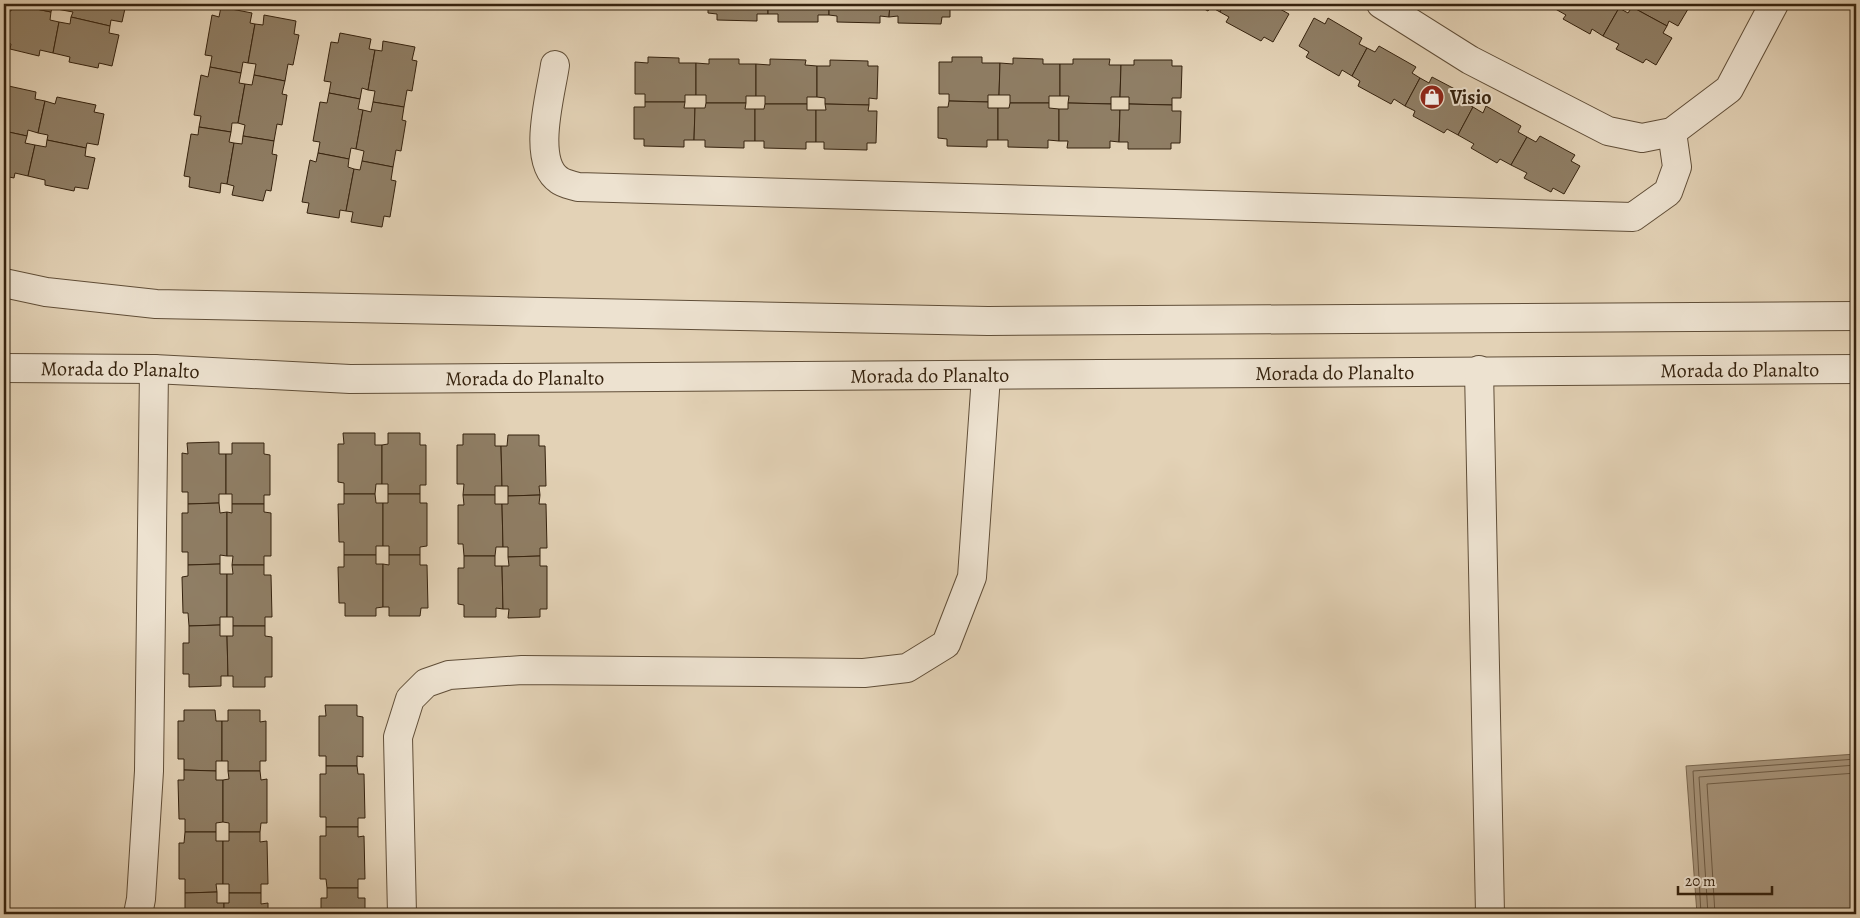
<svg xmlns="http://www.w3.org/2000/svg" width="1860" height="918" viewBox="0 0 1860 918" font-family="Alegreya,serif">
<rect width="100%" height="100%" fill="#e3d2b6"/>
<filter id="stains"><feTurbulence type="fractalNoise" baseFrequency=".004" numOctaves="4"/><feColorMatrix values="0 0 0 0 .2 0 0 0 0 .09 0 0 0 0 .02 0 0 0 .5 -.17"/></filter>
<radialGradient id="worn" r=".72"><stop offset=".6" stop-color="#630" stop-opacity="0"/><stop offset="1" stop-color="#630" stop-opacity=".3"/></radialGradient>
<polygon fill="#a8967d" stroke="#7a6851" points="1856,754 1856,914 1697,914 1686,766"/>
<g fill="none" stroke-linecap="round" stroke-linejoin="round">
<g stroke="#6e5c46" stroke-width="1">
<polyline points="1701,914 1693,771 1856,759"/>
<polyline points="1708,914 1699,777 1856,765"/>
<polyline points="1715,914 1707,784 1856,773"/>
</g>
</g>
<g fill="#8f7e65" stroke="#35220e">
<polygon points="12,4 51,12 50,20 59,22 53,53 40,50 39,56 10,49 11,44 4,42 4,10 11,11"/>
<polygon points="12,4 64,4 62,10 52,8 51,12"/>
<polygon points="64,4 126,4 122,22 111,20 110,26 71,17 73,12 62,10"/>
<polygon points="708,4 768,4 768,14 757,14 757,21 717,20 717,14 708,13"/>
<polygon points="768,4 829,4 829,15 818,15 818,22 778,22 778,14 768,14"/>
<polygon points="829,4 890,4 889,17 880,16 880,23 837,22 837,16 829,15"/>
<polygon points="890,4 950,4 950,17 942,17 941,24 898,23 898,16 889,17"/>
<polygon points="1195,4 1224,4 1220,12 1211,7 1208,11"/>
<polygon points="1224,4 1283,4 1280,9 1289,14 1273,42 1264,37 1261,41 1226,22 1229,17 1220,12"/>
<polygon points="1552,4 1612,4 1619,8 1603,36 1592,29 1590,34 1563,19 1566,15 1550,6"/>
<polygon points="1633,4 1691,4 1678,26 1669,21 1667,26 1632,7"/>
<polygon points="221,7 252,13 250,23 255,24 248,63 243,62 241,73 210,67 212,56 205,55 212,15 219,17"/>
<polygon points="1632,7 1667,26 1663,33 1672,38 1656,65 1646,59 1643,63 1616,49 1619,44 1603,36 1619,8 1628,13"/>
<polygon points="264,15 296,21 294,34 299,35 293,65 288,64 285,81 254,75 256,64 248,63 255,24 263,25"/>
<polygon points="71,17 110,26 109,33 119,35 112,66 99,63 98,68 69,62 70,57 53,53 59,22 70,24"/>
<polygon points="1314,18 1325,24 1328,18 1362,38 1359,44 1367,48 1352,76 1342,70 1339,76 1306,57 1309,52 1299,46"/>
<polygon points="340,33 371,39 369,49 375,50 368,90 362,88 360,99 329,93 331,82 324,81 331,42 338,43"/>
<polygon points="383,41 415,47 412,60 417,61 412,91 407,90 404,107 373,102 375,91 368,90 375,50 382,51"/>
<polygon points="1379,46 1416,67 1412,73 1420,78 1405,106 1394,99 1391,104 1358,86 1360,81 1352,76 1367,48 1375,52"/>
<polygon points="648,57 679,58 679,63 696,63 696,95 685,95 685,102 645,102 645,94 635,94 635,62 648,63"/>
<polygon points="952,57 982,57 982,63 1000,63 999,95 988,95 988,102 949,101 949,94 939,94 939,62 952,62"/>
<polygon points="1013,58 1043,59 1043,64 1060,64 1060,96 1049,96 1049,103 1010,103 1010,95 999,95 1000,63 1013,64"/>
<polygon points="709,59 739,59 739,64 756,64 756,96 746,96 746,103 706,103 706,95 696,95 696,63 709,64"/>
<polygon points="770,59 806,60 805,65 817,66 817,97 807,97 807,104 765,104 765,96 756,96 756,64 770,65"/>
<polygon points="1073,59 1110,59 1109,65 1121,65 1120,97 1111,97 1111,104 1068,103 1069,96 1060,96 1060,64 1073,64"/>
<polygon points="830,60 868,61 868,66 878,66 877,99 869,98 869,105 825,104 825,98 817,97 817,66 830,66"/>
<polygon points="1134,60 1172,60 1172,66 1182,66 1181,98 1172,98 1172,105 1129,104 1129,97 1120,97 1121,65 1134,65"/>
<polygon points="210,67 241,73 239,83 245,84 238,123 232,123 231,132 199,127 201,116 194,115 201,75 208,77"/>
<polygon points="254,75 285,81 282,94 287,95 282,125 277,124 274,141 243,136 245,125 238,123 245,84 252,85"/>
<polygon points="1432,77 1470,97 1466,103 1473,107 1458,135 1447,129 1444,133 1413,116 1415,111 1405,106 1420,78 1429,83"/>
<polygon points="4,85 36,92 35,99 45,101 38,133 28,130 27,136 4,131"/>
<polygon points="329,93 360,99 358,109 363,110 356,149 351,148 349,159 318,153 320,142 313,141 320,102 327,103"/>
<polygon points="57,97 96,105 94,112 104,114 98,145 87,143 86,148 47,140 48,135 38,133 45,101 55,104"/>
<polygon points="949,101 988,102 988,108 998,108 998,140 987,140 987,147 947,146 947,139 938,138 938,107 948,107"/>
<polygon points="373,102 404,107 402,120 406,121 401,151 396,150 393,167 362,161 364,151 356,149 363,110 371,112"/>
<polygon points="645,102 685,102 684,108 695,108 694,140 684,140 684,147 644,146 644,139 634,139 634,107 645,107"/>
<polygon points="706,103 746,103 745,109 755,109 755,141 744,141 744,148 705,147 705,140 694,140 695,108 705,108"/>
<polygon points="1010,103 1049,103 1049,108 1059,109 1059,141 1048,140 1048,148 1008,147 1008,140 998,140 998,108 1009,108"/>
<polygon points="1068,103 1111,104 1111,110 1120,110 1119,142 1110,141 1110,148 1067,148 1068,141 1059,141 1059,109 1068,109"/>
<polygon points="765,104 807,104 807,110 816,110 816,142 806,142 806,149 764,148 764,141 755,141 755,109 764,109"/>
<polygon points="825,104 869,105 868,111 877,111 876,143 867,143 867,150 824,149 824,142 816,142 816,110 826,110"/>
<polygon points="1129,104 1172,105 1172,111 1181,111 1180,143 1171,143 1171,149 1128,149 1128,142 1119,142 1120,110 1129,110"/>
<polygon points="1486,106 1521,126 1518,132 1527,137 1511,165 1500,159 1497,163 1471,148 1474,144 1458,135 1473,107 1483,113"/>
<polygon points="199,127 231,132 229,142 234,143 227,184 221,183 220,193 189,187 190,177 184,176 191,134 198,135"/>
<polygon points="4,131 27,136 25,143 35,145 28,176 15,173 14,178 4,176"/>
<polygon points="243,136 274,141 272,154 277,155 271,191 266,190 263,201 232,195 234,186 227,184 234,143 242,144"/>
<polygon points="1540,136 1575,155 1571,161 1580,166 1564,194 1553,188 1551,192 1524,178 1527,173 1511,165 1527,137 1536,142"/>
<polygon points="47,140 86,148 85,156 95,158 88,189 75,187 74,191 45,185 45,180 28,176 35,145 46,147"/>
<polygon points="318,153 349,159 348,167 354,169 346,211 340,210 339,218 307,213 309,203 302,202 310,160 316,162"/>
<polygon points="362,161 393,167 391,180 396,181 390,217 384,216 382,227 351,222 353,212 346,211 354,169 360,170"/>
<polygon points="343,433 375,433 375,445 382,445 382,484 376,484 375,494 344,494 344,483 338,482 338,444 344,444"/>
<polygon points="388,433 420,433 420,445 426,445 426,485 420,485 420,494 388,494 388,484 382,484 382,445 388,444"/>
<polygon points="463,434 495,434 495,446 501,446 502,486 495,486 495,495 463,495 464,484 457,484 457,445 463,445"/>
<polygon points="508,435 539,435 539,446 545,446 546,486 539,486 540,495 508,496 508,486 502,486 501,446 507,446"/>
<polygon points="219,442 219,454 226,454 226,494 219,494 219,503 188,504 188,492 182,492 182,453 188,454 187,443"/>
<polygon points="232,443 264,443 264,454 270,455 270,495 264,495 264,504 232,504 232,494 226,494 226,454 232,454"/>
<polygon points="344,494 375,494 376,503 383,503 383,546 376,546 376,555 344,555 344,542 339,542 338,504 344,504"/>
<polygon points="388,494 420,494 420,503 427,503 427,546 420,547 420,555 389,555 389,546 383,546 383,503 388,503"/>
<polygon points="463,495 495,495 495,504 502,504 503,547 496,547 495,556 464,556 463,544 458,544 458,505 464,505"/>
<polygon points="540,495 539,504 546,504 547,548 540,548 540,556 508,557 508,547 503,547 502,504 508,504 508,496"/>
<polygon points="219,503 220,513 227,512 227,556 220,555 220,564 188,565 188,552 182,552 182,513 188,513 188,504"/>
<polygon points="232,504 264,504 264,512 271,513 271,556 264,556 264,565 232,565 233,556 227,556 227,512 232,513"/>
<polygon points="344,555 376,555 376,564 383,564 383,607 376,608 376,616 345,616 345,603 339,603 338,567 344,567"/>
<polygon points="389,555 420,555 420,565 427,565 428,608 421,608 420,616 389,616 389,607 383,607 383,564 389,565"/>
<polygon points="464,556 495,556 495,566 502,566 503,609 496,608 496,617 464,617 464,605 458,604 458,568 464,568"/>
<polygon points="540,556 540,566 547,566 547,609 540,609 540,617 508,618 509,609 503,609 502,566 509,566 508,557"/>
<polygon points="220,564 220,574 227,574 227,617 220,617 220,625 189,626 188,613 183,613 182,577 188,576 188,565"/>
<polygon points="232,565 264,565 264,575 271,575 272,617 265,617 265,626 233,626 233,617 227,617 227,574 233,574"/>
<polygon points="220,625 220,636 227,636 228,676 221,676 221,686 189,687 189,674 183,674 183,643 189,643 189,626"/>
<polygon points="233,626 265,626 265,636 272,637 272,677 265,677 265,687 233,687 233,676 228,676 227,636 233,636"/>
<polygon points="325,705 357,705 357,716 363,717 363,757 357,756 357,766 326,766 326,756 319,756 319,716 326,716"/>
<polygon points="184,710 215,710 216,721 222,721 222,761 216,761 216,771 184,770 184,759 178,759 178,721 184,721"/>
<polygon points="228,710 260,710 260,722 266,721 266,761 260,761 260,771 228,771 228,761 222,761 222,721 228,721"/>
<polygon points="326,766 357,766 358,774 364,774 365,818 358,818 358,827 326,827 326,817 320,817 320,774 326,774"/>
<polygon points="184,770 216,771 216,780 223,780 223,822 216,823 216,832 185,832 185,819 179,819 178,780 184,780"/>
<polygon points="228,771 260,771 261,780 267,779 267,823 261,823 260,832 229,832 229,823 223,822 223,780 229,779"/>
<polygon points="326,827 358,827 358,837 364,836 365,879 358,879 358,888 327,888 326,879 320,879 320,836 326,836"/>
<polygon points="185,832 216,832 216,841 223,841 223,884 216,884 217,892 185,893 185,879 179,879 179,843 184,843"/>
<polygon points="229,832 260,832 260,842 267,841 268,884 261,884 261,893 229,893 229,884 223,884 223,841 229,841"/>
<polygon points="327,888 358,888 358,898 365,898 365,914 321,914 321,898 327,898"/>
<polygon points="217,892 217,903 224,903 224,914 180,914 180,910 185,910 185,893"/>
<polygon points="229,893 261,893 261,904 268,903 268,914 224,914 224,903 229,903"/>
</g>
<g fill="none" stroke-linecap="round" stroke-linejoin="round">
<defs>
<g id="street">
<polyline points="1381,4 1470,60 1608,131 1642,138 1672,132 1729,89 1774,4"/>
<path d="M555,65C551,94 531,161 559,180C564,184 572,185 578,187L1633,217L1668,192L1677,167L1672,132"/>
<polyline points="4,283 46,292 156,304 988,321 1856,316"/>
<path id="s1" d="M4,368L154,369L350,379L1856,369"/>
<polyline points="1479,370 1490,914"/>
<polyline points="138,914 141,899 149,771 154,369"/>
<polyline points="402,914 398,737 410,699 426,683 449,675 522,670 864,673 907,668 946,644 972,577 986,376"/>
</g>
</defs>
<use href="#street" stroke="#604e38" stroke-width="30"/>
<use href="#street" stroke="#ede2d0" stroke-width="28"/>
</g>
<defs>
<symbol id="shop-disc" viewBox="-11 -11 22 22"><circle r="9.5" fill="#8f2418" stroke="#ede2d0"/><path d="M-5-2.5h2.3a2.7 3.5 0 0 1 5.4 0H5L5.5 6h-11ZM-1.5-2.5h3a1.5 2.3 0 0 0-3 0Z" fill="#fff"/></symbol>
</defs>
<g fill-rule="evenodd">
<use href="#shop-disc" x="1418" y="83" width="28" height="28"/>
</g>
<g text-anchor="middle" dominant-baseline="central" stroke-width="4" stroke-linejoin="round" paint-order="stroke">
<g font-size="20" font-weight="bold" fill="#35220e" stroke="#ede2d0" text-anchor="start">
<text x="1450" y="97">Visio</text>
</g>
<g font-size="20" fill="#35220e" stroke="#ede2d0">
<text stroke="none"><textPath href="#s1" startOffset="1736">Morada do Planalto</textPath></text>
<text stroke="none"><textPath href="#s1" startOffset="116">Morada do Planalto</textPath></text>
<text stroke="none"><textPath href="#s1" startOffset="1331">Morada do Planalto</textPath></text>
<text stroke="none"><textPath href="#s1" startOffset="926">Morada do Planalto</textPath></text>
<text stroke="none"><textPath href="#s1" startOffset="521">Morada do Planalto</textPath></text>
</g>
</g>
<rect width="1860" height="918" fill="none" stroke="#e3d2b6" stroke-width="20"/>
<rect x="5" y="5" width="1850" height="908" fill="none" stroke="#35220e" stroke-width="2.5"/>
<rect x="10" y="10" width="1840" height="898" fill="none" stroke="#35220e"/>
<path d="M1678 886v8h94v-8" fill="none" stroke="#35220e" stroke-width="2.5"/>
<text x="1685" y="886" font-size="15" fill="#35220e" stroke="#ede2d0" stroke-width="4" paint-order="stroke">20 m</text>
<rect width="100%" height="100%" filter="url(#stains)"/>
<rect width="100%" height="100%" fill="url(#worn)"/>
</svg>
